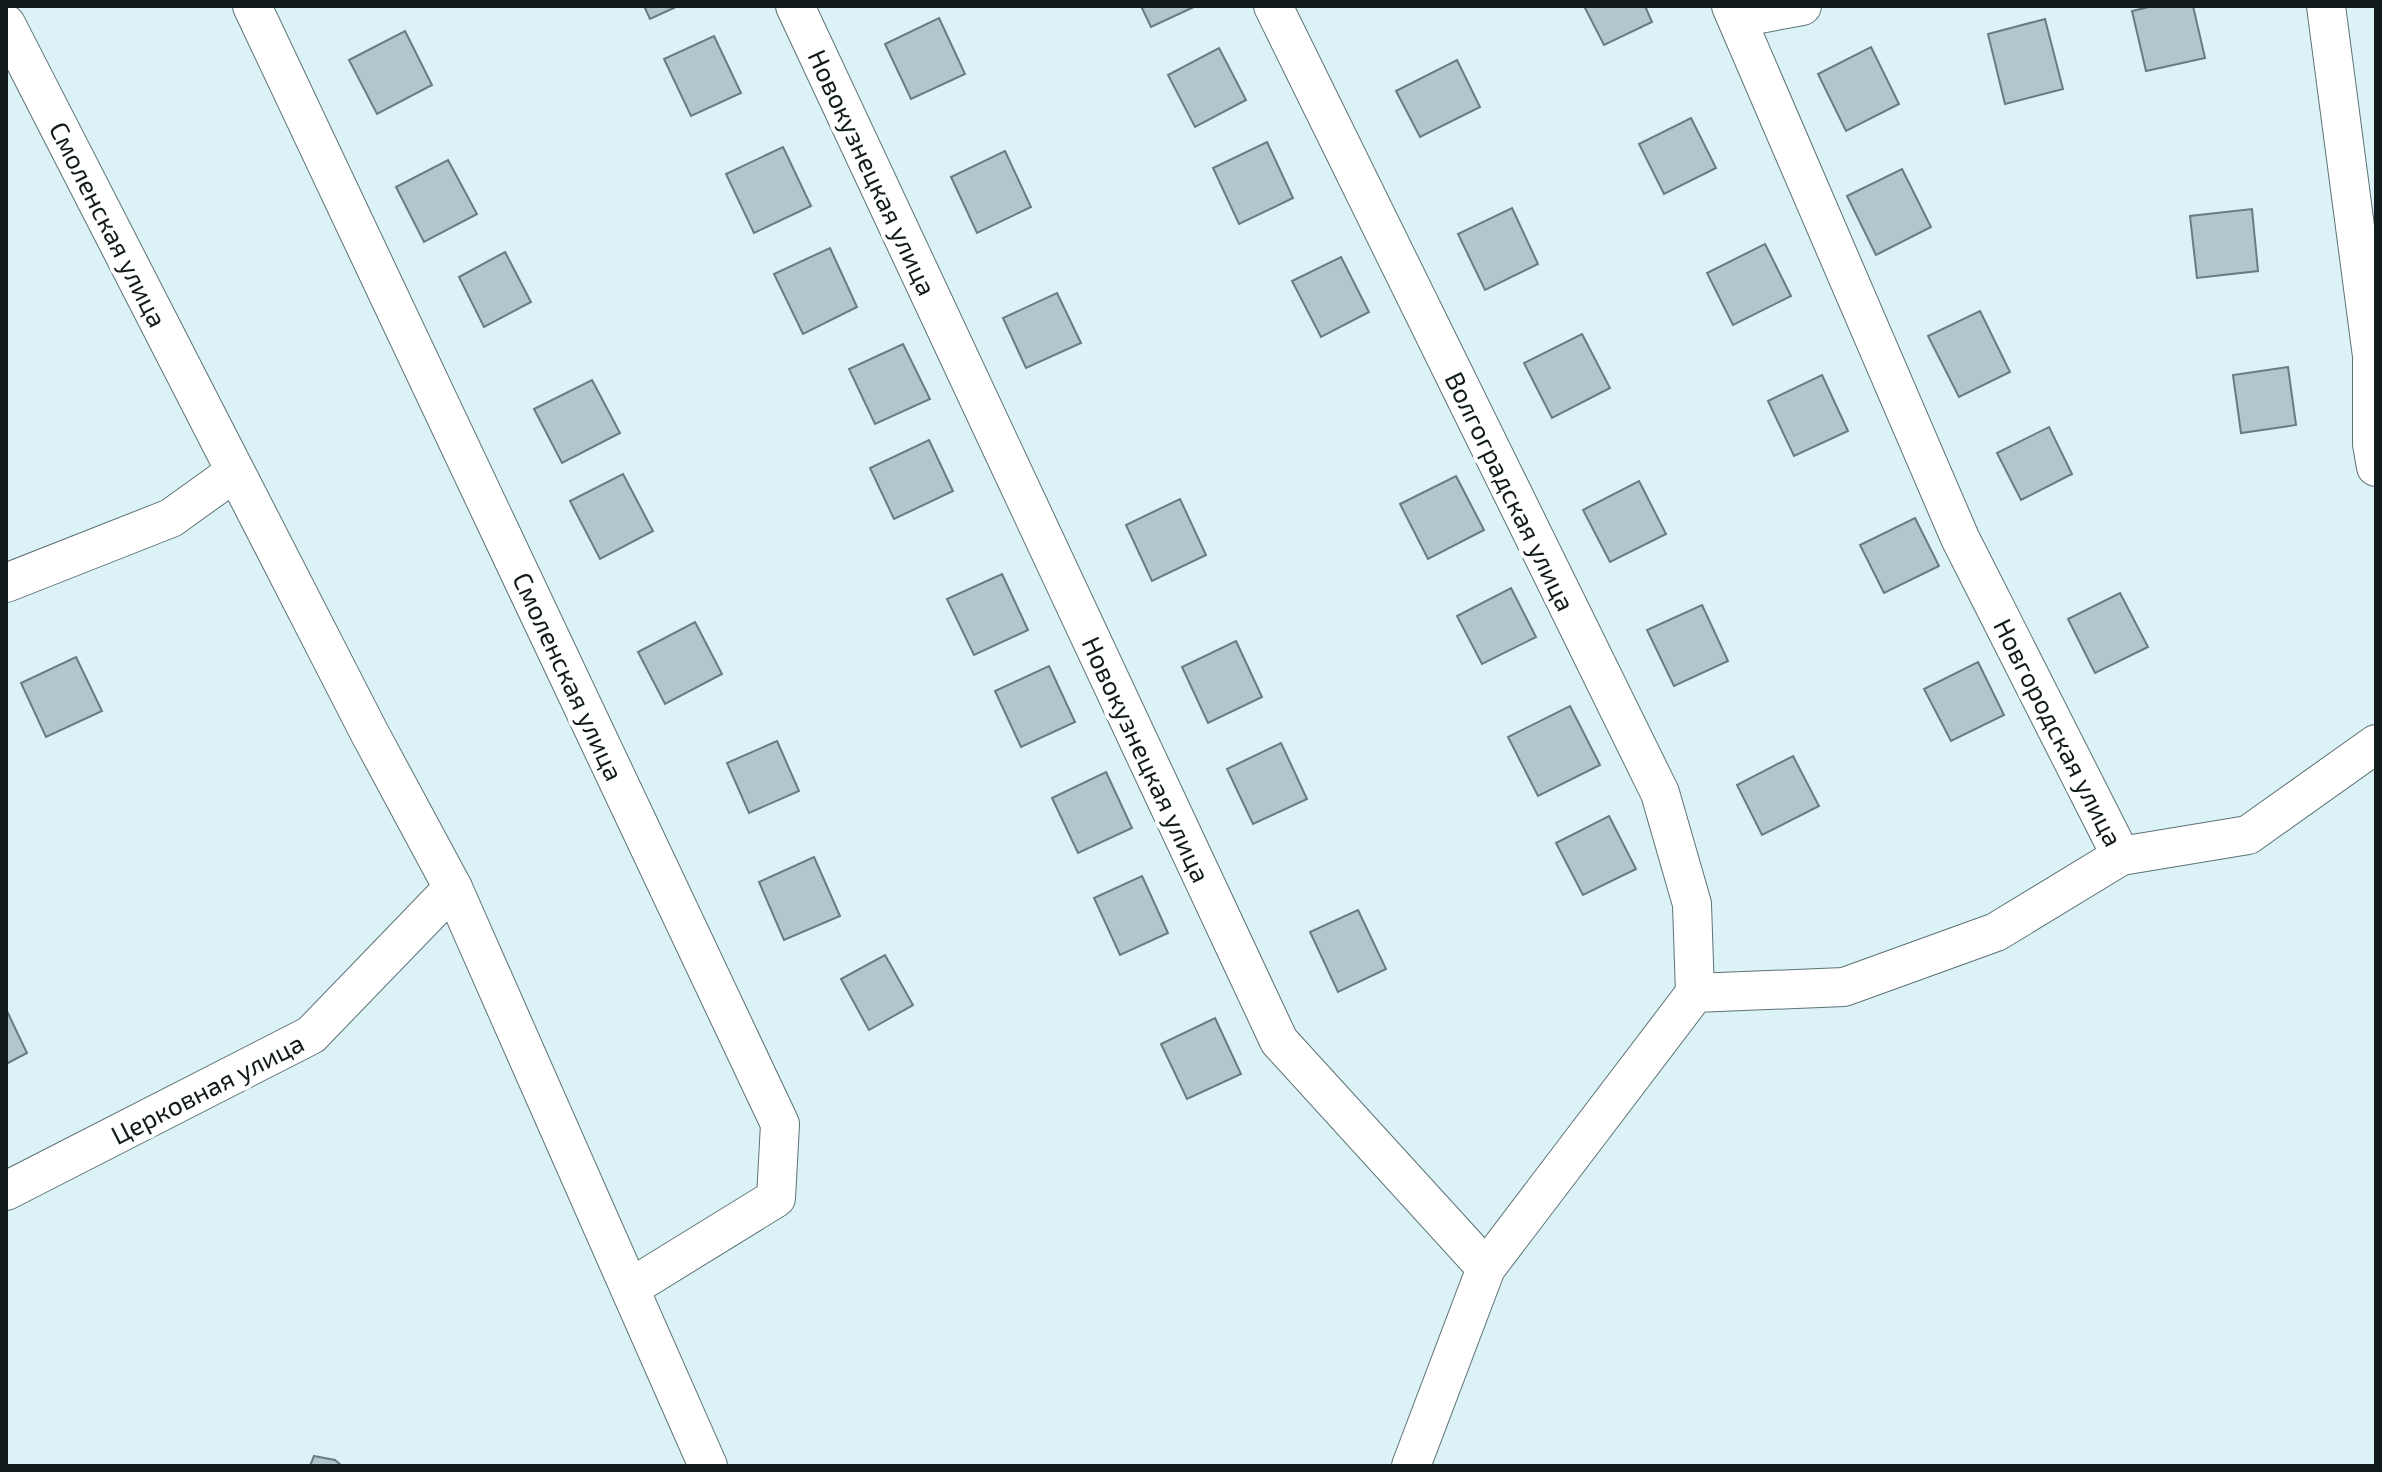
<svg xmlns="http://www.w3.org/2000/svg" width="2382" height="1472" viewBox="0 0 2382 1472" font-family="'Exo 2',sans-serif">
<rect width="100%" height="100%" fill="#dbf2f6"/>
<g fill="#b1c7cb" stroke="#697d81" stroke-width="2">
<polygon points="644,6 678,6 650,19"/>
<polygon points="1141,6 1196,6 1151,27"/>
<polygon points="1584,6 1645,6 1652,22 1604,45"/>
<polygon points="2153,6 2193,6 2205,58 2146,71 2132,11"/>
<polygon points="939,18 965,74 911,99 885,44"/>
<polygon points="2045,19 2063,89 2005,104 1988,34"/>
<polygon points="405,31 432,85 377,114 349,60"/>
<polygon points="714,36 741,93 691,116 664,59"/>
<polygon points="1871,47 1899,104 1846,131 1818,74"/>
<polygon points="1219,48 1246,100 1195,127 1168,75"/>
<polygon points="1457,60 1480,107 1420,137 1396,91"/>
<polygon points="1691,118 1716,168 1664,194 1639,144"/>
<polygon points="1267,142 1293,198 1239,224 1213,168"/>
<polygon points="783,147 811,206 754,233 726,174"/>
<polygon points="1005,151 1031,207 977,233 951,177"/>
<polygon points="448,160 477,214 424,242 396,187"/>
<polygon points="1902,169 1931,227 1876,255 1847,196"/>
<polygon points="1512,208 1538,264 1485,290 1458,234"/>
<polygon points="2252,209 2258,271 2197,278 2190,216"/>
<polygon points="1765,244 1791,296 1733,325 1707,273"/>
<polygon points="830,248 857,307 803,334 774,274"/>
<polygon points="505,252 531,302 484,327 459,277"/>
<polygon points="1341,257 1369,312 1321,337 1292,281"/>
<polygon points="1057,293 1081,343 1026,368 1003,318"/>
<polygon points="1980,311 2010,372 1959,397 1928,336"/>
<polygon points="1582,334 1610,388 1552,418 1524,363"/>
<polygon points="903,344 930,399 875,424 849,369"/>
<polygon points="2288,367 2296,425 2241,433 2233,375"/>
<polygon points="1822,375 1848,431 1794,456 1768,401"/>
<polygon points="592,380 620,433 562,463 534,409"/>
<polygon points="2049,427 2072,474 2021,500 1997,453"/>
<polygon points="929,440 953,491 894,519 870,468"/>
<polygon points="623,474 653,531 600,559 570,501"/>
<polygon points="1456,476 1484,530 1428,559 1400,504"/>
<polygon points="1639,481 1666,534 1610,562 1583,510"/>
<polygon points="1180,499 1206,555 1152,581 1126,525"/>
<polygon points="1915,518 1939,566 1884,593 1860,545"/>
<polygon points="1002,574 1028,630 974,655 947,599"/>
<polygon points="1511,588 1536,637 1482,664 1457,616"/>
<polygon points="2120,593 2148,647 2095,673 2068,619"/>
<polygon points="1702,605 1728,661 1674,686 1647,630"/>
<polygon points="695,622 722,674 665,704 638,652"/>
<polygon points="1236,641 1262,697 1208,723 1182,667"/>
<polygon points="76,657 102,711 46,737 21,683"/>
<polygon points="1978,662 2004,715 1951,741 1924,689"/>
<polygon points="1049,666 1075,722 1021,747 995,691"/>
<polygon points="1570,706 1600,765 1538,796 1508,737"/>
<polygon points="777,741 799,791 749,813 727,763"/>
<polygon points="1281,743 1307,799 1253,824 1227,769"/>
<polygon points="1793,756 1819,806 1762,835 1737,785"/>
<polygon points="1106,772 1132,828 1078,853 1052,798"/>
<polygon points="1609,816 1636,869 1583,895 1556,843"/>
<polygon points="814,857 840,916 784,940 759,882"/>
<polygon points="1142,876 1168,933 1120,955 1094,898"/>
<polygon points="1358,910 1386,969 1338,992 1310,932"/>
<polygon points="885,955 913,1005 869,1030 841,979"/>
<polygon points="6,1009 27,1053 6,1064"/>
<polygon points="1215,1018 1241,1074 1187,1099 1161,1044"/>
<polygon points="314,1456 335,1460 342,1466 310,1466"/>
</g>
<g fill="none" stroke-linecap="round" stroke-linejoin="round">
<defs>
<g id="street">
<polyline points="252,6 780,1124 776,1198 630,1288"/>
<polyline points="795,6 1279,1041 1486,1268"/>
<polyline points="1273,6 1660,793 1692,904 1695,993"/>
<polyline points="2326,6 2372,356 2372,444 2376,467"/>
<polyline points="1738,18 1802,6"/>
<polyline points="6,24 369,732 453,888 708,1466"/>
<polyline points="6,583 171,518 235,472"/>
<polyline points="2121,856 2248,835 2376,744"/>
<polyline points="6,1191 311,1035 453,888"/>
<polyline points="1411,1466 1486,1268 1695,993 1844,987 1996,932 2121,856 1960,538 1731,6"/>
</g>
</defs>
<use href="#street" stroke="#5d7275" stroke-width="40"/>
<use href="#street" stroke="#fff" stroke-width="38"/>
</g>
<g text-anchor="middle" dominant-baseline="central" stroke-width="8" stroke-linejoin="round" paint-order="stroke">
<g font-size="26" fill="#121b1c" stroke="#fff">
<text transform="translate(873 172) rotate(65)">Новокузнецкая улица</text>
<text transform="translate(109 224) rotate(63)">Смоленская улица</text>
<text transform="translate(1511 491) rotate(64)">Волгоградская улица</text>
<text transform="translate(569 676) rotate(65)">Смоленская улица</text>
<text transform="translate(2059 732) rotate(63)">Новгородская улица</text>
<text transform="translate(1147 759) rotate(65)">Новокузнецкая улица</text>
<text transform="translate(207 1088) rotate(-27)">Церковная улица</text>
</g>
</g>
<rect width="2382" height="1472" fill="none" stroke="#121b1c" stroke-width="16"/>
</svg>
